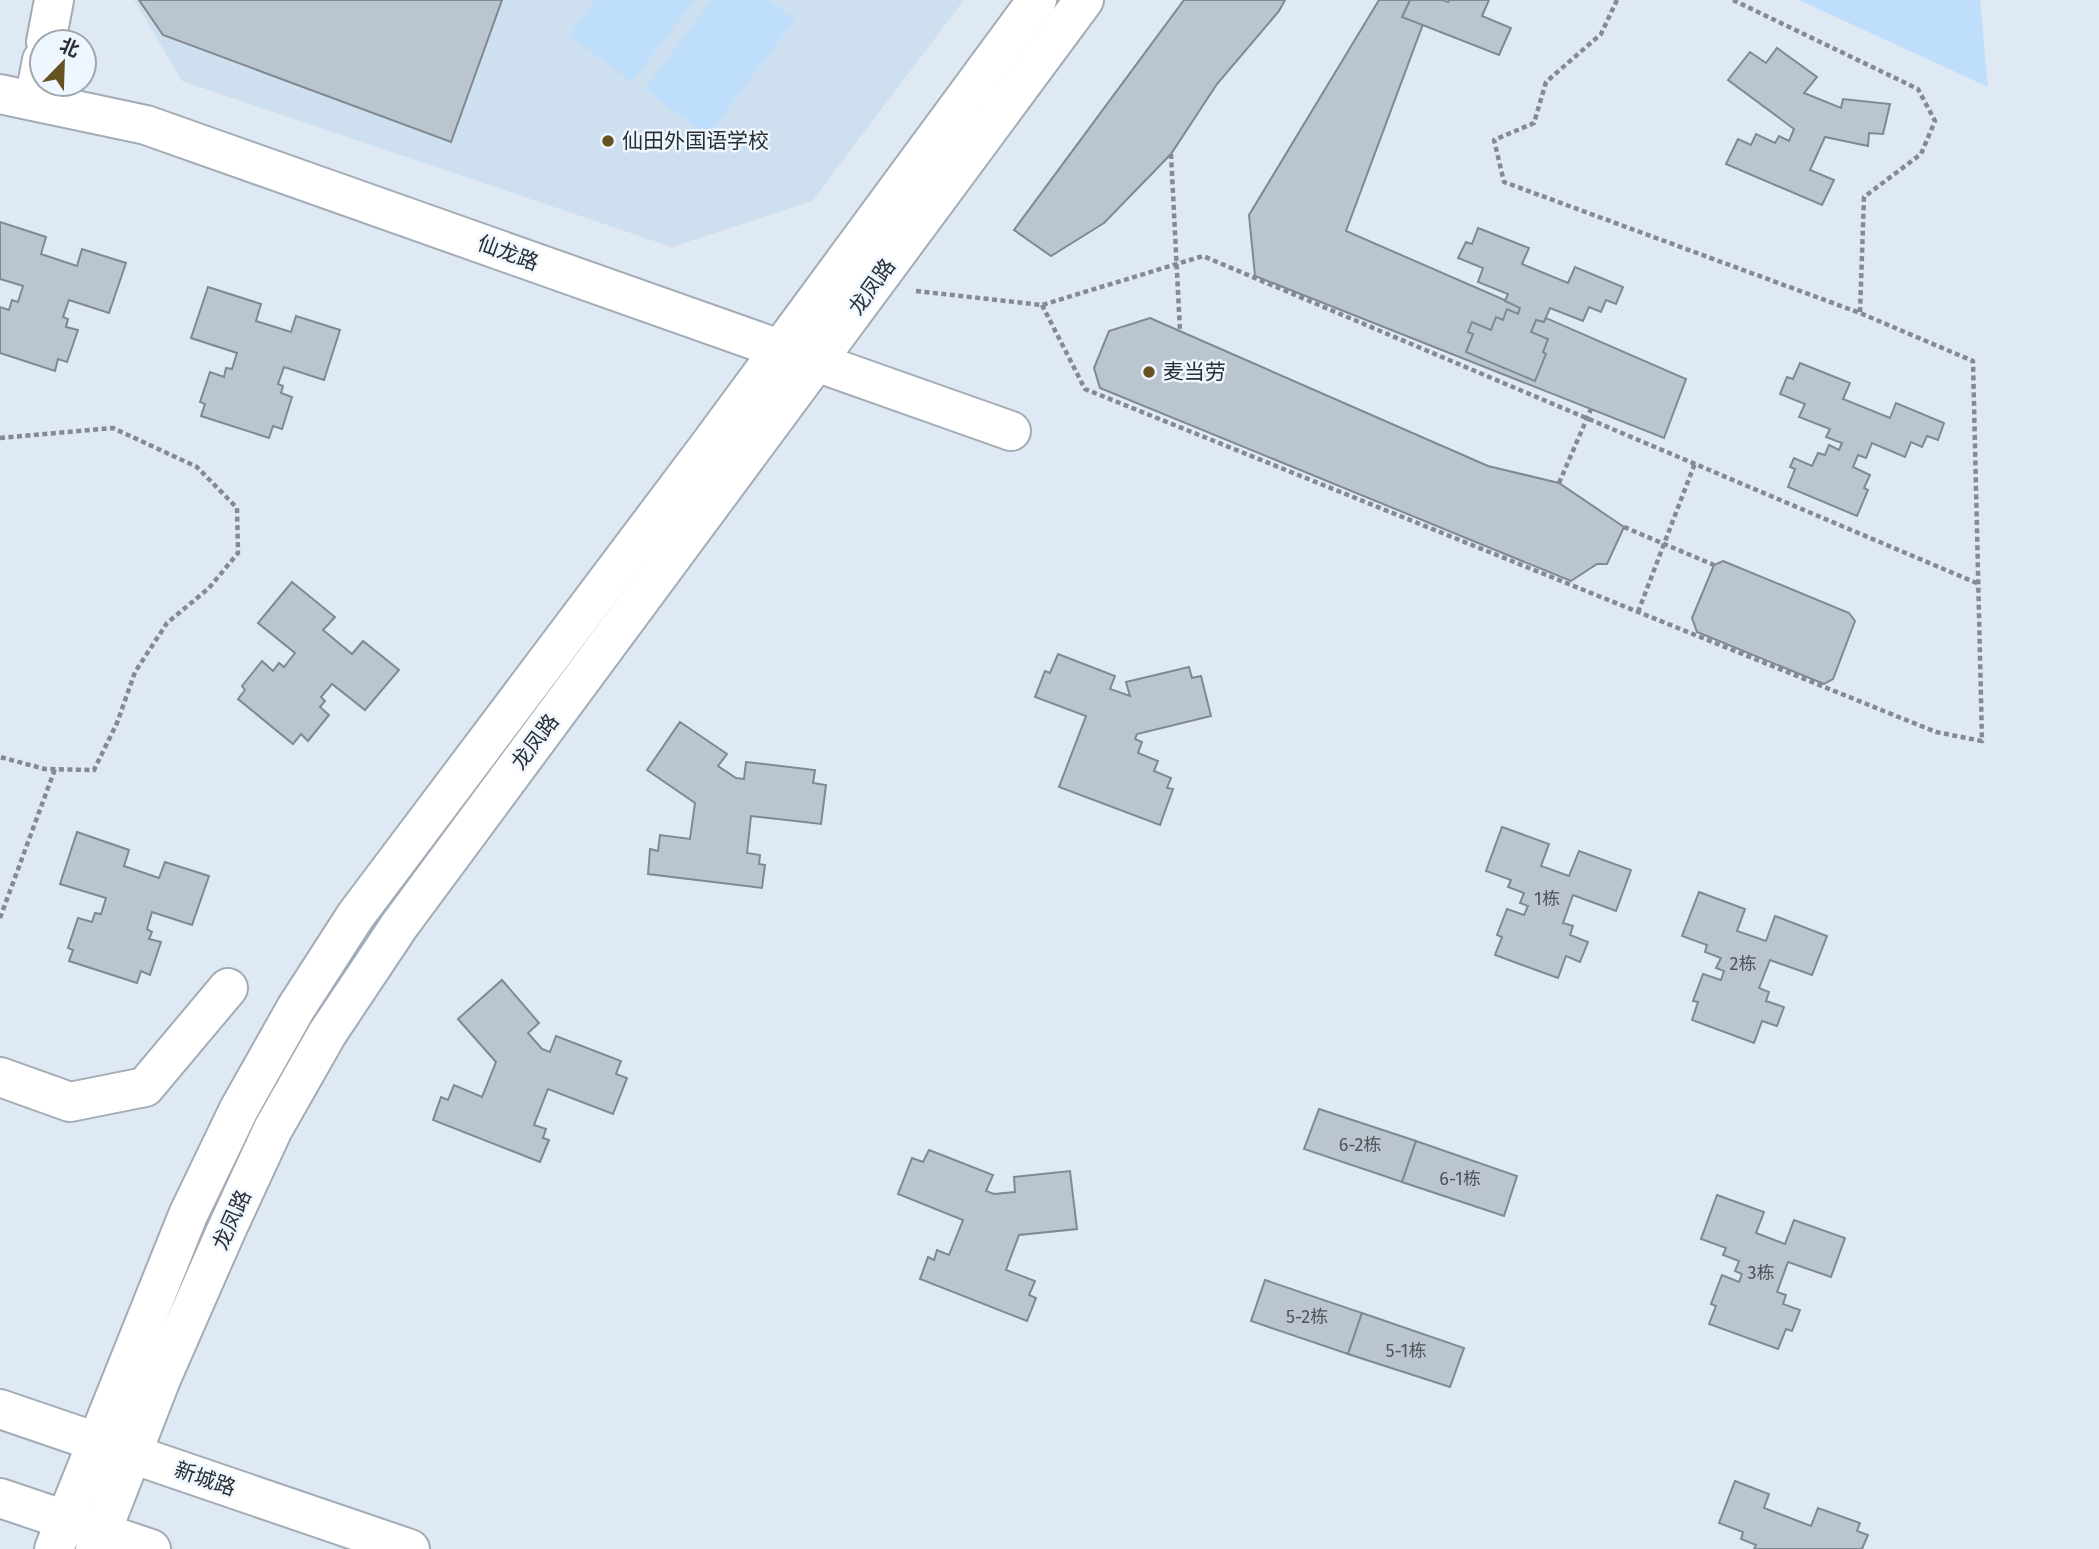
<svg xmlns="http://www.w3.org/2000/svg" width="2099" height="1549" viewBox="0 0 2099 1549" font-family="'Fira Sans','Noto Sans SC',sans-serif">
<rect width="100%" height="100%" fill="#dfe9f4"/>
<polygon fill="#cedfef" points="134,0 964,0 812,201 672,247 182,81"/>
<g fill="#bfdefc">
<polygon points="595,0 694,0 632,82 569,35"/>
<polygon points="712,0 769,0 795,20 707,136 645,89"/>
<polygon points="1799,0 1980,0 1988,87"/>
</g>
<g fill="#bac5cf" stroke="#7f8992" stroke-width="2">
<polygon points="139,0 502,0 451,142 163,35"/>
<polygon points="1184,0 1285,0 1279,11 1217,84 1171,154 1104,223 1051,256 1014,230"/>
<polygon points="1379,0 1432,0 1346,231 1686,379 1664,438 1255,276 1249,215"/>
<polygon points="1410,0 1443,0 1448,2 1449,0 1489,0 1482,16 1511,28 1499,55 1402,17"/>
<polygon points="1777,48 1817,77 1804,93 1841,108 1843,99 1890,104 1883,134 1869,133 1868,146 1825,137 1810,170 1834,180 1822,205 1726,164 1738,139 1751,145 1756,134 1775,143 1779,136 1789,141 1794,129 1728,80 1750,52 1766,63"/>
<polygon points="0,222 46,237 41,254 77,266 82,249 126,263 109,313 69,300 63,317 68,319 66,327 78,330 67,362 58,359 55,371 0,353 0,307 9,310 12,300 18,302 23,286 0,279"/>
<polygon points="1478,228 1529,248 1522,264 1568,283 1575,267 1623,287 1616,304 1606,300 1601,312 1589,307 1583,321 1550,308 1544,322 1536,320 1531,332 1548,339 1543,352 1546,354 1535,381 1466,352 1473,334 1468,332 1472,322 1491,330 1496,317 1503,320 1507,309 1518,314 1520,308 1505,301 1508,294 1478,282 1483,268 1458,258 1466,242 1472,244"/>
<polygon points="208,287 261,304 256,321 291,332 296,316 340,330 324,380 284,367 278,384 283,386 281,393 292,397 282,429 273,426 269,438 201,416 205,404 200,402 210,372 224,377 226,368 232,369 237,353 191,338"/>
<polygon points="1150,318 1488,466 1559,483 1624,527 1607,564 1597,564 1571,581 1100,388 1094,368 1109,331"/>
<polygon points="1800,363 1850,383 1843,399 1890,418 1896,403 1944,423 1938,440 1927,436 1922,447 1911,442 1905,457 1872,443 1866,458 1858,455 1853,467 1870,475 1864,488 1868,490 1857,516 1788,487 1795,469 1790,467 1794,458 1812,466 1818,453 1825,455 1829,445 1839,450 1842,443 1826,437 1830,429 1799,417 1805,404 1780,394 1787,377 1793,379"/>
<polygon points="1723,561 1849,613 1855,621 1833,679 1824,684 1697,632 1692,618 1714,565"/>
<polygon points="292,582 335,617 323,630 352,654 363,641 399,670 365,710 332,684 321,697 325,701 320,707 329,715 308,741 301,734 293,744 238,699 245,690 242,686 262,661 273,671 279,663 284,667 295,653 258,623"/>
<polygon points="1058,654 1115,676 1110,689 1130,696 1126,682 1189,667 1192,678 1201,676 1211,716 1137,734 1135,739 1142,742 1138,753 1158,761 1154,771 1171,778 1167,788 1173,789 1160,825 1059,787 1086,716 1035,697 1045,671 1050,673"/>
<polygon points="680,722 727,754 718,766 736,778 744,779 746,762 815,770 813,783 826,785 821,824 751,816 747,853 760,855 759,864 765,865 762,888 648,874 650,849 658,851 660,835 690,839 695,803 647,770"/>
<polygon points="1502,827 1549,844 1541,866 1569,876 1579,851 1631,870 1616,911 1573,895 1563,923 1573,926 1570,935 1588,942 1580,962 1566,956 1558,978 1495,955 1502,937 1497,935 1507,909 1524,915 1528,906 1520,903 1524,893 1508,887 1511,880 1486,871"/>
<polygon points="77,832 129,850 124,866 159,878 165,862 209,876 192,925 152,912 147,929 152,932 149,939 161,942 150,975 141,971 137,983 69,961 73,950 68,948 78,918 92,922 95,913 101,914 106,898 60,884"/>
<polygon points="1699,892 1745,909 1737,931 1766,941 1775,916 1827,936 1812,975 1770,960 1759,988 1769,992 1766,1001 1784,1007 1777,1026 1762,1021 1754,1043 1692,1020 1698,1002 1693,1001 1703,974 1721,980 1724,971 1716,968 1721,958 1705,952 1707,945 1682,936"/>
<polygon points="502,980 539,1023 528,1033 542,1049 550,1052 556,1036 621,1061 616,1074 627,1078 613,1114 548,1089 534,1125 546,1129 543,1138 549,1140 540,1162 433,1120 441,1097 448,1100 454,1085 482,1097 496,1062 458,1019"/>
<polygon points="1319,1109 1416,1141 1402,1182 1304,1149"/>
<polygon points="1416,1141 1517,1176 1504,1216 1402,1182"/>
<polygon points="929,1150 993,1175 986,1191 994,1194 1015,1192 1014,1177 1070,1171 1077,1229 1019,1235 1006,1270 1035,1281 1029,1295 1036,1298 1027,1321 920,1279 928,1257 934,1260 937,1250 949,1255 963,1220 898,1194 912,1158 923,1162"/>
<polygon points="1717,1195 1764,1212 1756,1233 1785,1244 1794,1220 1845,1238 1831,1277 1788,1262 1777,1292 1786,1295 1783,1304 1800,1310 1792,1331 1786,1329 1778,1349 1709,1324 1716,1306 1711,1304 1722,1275 1739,1282 1742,1274 1735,1271 1739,1261 1723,1255 1726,1248 1701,1239"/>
<polygon points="1265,1280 1362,1313 1348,1354 1251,1321"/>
<polygon points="1362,1313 1464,1348 1450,1387 1348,1354"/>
<polygon points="1735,1481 1769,1494 1764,1508 1811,1526 1818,1508 1860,1523 1857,1531 1868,1535 1862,1549 1754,1549 1756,1545 1741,1539 1743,1532 1719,1523"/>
</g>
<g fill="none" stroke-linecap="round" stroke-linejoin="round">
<defs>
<g id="minor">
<polyline points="46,42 54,0"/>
<polyline points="34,101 42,60"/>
<polyline points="0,1077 70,1102 145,1087 228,988"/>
</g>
<g id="tertiary">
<polyline points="0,94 146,125 1011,431"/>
<polyline points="54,1549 188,1215 239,1109 296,1008 356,915 711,443 1037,0"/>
<polyline points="95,1549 161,1379 225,1233 273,1129 327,1034 399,926 1084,0"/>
</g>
<g id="secondary">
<polyline points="0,1409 410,1549"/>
<polyline points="0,1498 151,1549"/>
</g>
</defs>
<use href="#minor" stroke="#a2acb6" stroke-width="42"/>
<use href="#tertiary" stroke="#a2acb6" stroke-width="42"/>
<use href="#secondary" stroke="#a2acb6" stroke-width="42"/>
<g stroke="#838a91" stroke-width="4.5" stroke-dasharray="5 3.5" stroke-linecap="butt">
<polyline points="1733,0 1918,89 1935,121 1921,154 1864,197 1860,313"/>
<polyline points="916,291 1042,305 1203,256 1979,584"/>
<polyline points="1042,305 1085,389 1936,732 1982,741 1973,361 1860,313 1504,182 1494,140 1534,123 1546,82 1601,34 1617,0"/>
<polyline points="0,438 113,428 197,467 237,508 238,553 209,588 167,623 135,672 117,723 94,770 45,769 0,757"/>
<polyline points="1638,612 1695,463"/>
<polyline points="0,918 55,769"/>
</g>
<use href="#minor" stroke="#fff" stroke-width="38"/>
<use href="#tertiary" stroke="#fff" stroke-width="38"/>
<use href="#secondary" stroke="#fff" stroke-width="38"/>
<g stroke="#838a91" stroke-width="4.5" stroke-dasharray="5 3.5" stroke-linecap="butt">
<polyline points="1171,154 1180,331"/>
<polyline points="1559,483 1591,409"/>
<polyline points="1624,527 1714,565"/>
</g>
</g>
<g fill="#675322" stroke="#eef6ff" stroke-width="2.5">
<circle cx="608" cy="141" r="7"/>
<circle cx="1149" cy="372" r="7"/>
</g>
<g text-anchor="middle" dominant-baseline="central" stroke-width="5" stroke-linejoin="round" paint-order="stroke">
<g font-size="18" fill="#4f545a">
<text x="1547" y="899">1栋</text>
<text x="1743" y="964">2栋</text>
<text x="1360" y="1145">6-2栋</text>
<text x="1460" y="1179">6-1栋</text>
<text x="1761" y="1273">3栋</text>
<text x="1307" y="1317">5-2栋</text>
<text x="1406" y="1351">5-1栋</text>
</g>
<g font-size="21" fill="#2b2f33" stroke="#eef6ff" text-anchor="start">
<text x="622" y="141">仙田外国语学校</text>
<text x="1163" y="372">麦当劳</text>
</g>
<g font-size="21" fill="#2b2f33" stroke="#eef6ff">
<text transform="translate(508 253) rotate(20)">仙龙路</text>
<text transform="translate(872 287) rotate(-54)">龙凤路</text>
<text transform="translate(535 742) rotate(-53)">龙凤路</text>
<text transform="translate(232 1220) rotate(-66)">龙凤路</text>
<text transform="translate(205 1479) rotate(19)">新城路</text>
</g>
</g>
<g transform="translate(63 63) rotate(23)"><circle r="33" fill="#eef6ff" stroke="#a0a6ad" stroke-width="2"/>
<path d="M0-5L12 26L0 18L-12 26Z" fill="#675322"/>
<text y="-10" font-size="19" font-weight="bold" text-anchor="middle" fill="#2b2f33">北</text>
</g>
</svg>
